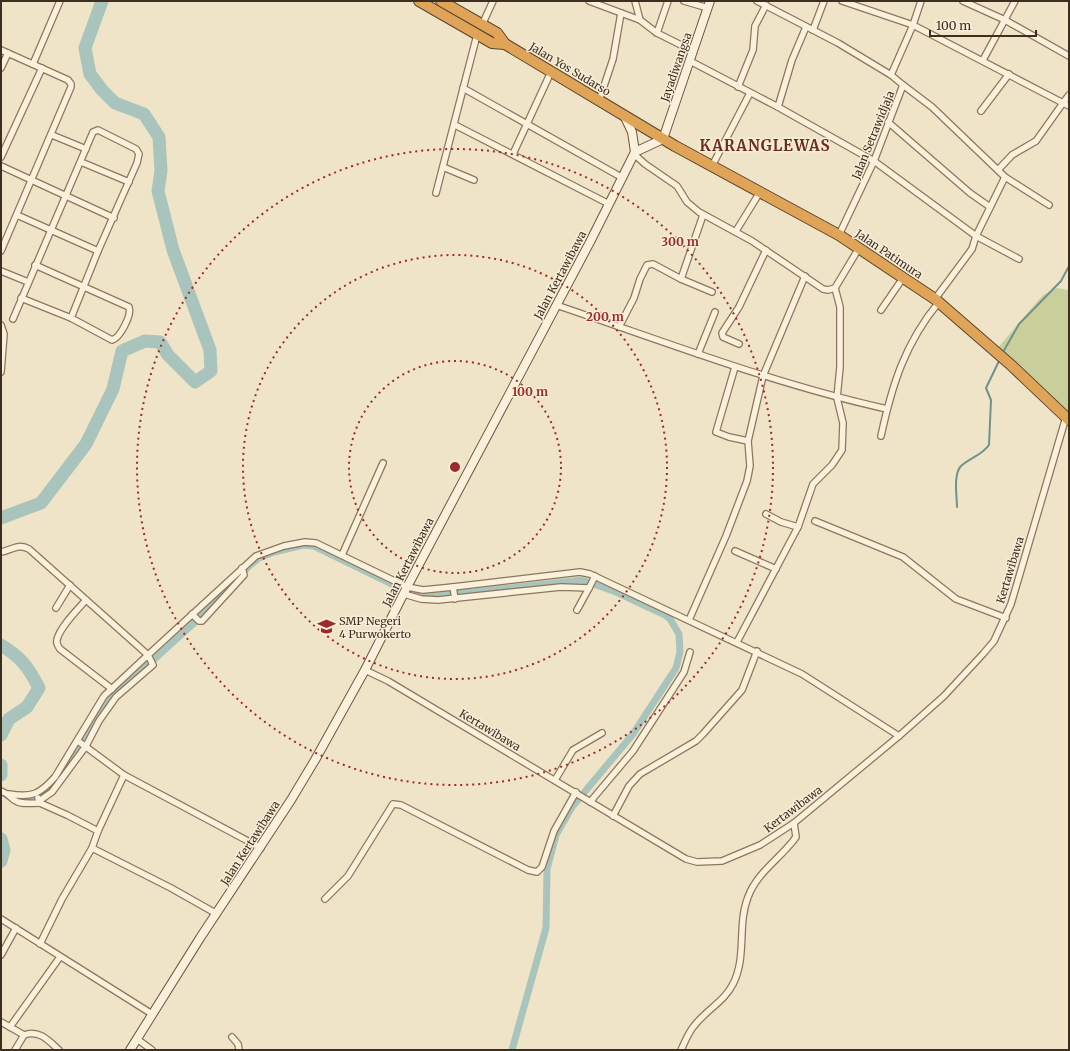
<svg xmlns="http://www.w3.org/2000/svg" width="1070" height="1051" viewBox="0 0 1070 1051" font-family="Merriweather,serif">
<rect width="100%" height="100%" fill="#f0e4c8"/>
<polygon fill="#c9cf9b" points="1069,286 1069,420 996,350 1043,295 1057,288 1068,290"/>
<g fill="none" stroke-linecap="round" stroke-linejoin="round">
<g stroke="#6f938a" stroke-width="2">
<polyline points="1002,354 1019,324 1061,281 1069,266"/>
<path d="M957,507C957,497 953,474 961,466C970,458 982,455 989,445L991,400L986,388L1000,359"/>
</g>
<g stroke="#a9c4bc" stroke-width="7">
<polyline points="405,591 428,597 582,580 616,592 665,615 670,619 679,634 680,652 676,668 633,734 572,807 556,835 547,869 546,928 512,1050"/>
<polyline points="14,797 33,798 44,794 55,782 86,738 104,705 193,624 249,566 259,558 274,552 303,545 314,546 394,585"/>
</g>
<g stroke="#a9c4bc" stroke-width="13">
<polyline points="1,518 41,503 86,444 113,389 122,351 145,341 160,342 168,355 195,382 211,371 210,350 173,250 158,191 161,171 159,137 144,114 115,103 102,90 90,74 85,48 102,1"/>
<path d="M1,645C21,657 29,668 39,688L27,707L9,719L1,735"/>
<polyline points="1,765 1,775"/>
<polyline points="1,839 4,850 1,861"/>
</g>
<defs>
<g id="street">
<polyline points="589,1 640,20 657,33 693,51"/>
<polyline points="635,1 640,20"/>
<polyline points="684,1 708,8"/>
<polyline points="757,1 838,43 891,75"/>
<polyline points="842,1 913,25 1063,103 1036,141 1012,155 998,170"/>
<polyline points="963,1 1005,20 1069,56"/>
<polyline points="482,25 493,1"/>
<polyline points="813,30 824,1"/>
<polyline points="657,33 668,1"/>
<polyline points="1,50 68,80 71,84 71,87 1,251"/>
<polyline points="983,60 1015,1"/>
<polyline points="690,61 778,107 874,161 976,236 1019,259"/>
<polyline points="33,64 60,1"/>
<polyline points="1,68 8,53"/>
<polyline points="903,85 932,107 1005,177 976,236 972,249 935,299"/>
<polyline points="738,87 753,50 755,26 766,5"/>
<polyline points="463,88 621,177"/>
<polyline points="1069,95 1063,103 1069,106"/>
<polyline points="599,101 613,59 621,13"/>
<polyline points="778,107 792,60 806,27"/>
<polyline points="981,111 1009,74"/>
<polyline points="888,122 970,193 990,207"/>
<polyline points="455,125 609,204"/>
<polyline points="52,135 86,149"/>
<polyline points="513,154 551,72"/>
<polyline points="634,154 645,164 677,186 687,202 699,212 752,241 823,289 828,290 835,288 859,248"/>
<polyline points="1,157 42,68"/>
<polyline points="81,162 129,182"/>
<polyline points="1,166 114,218"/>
<polyline points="712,166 750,93"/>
<polyline points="443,167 474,180"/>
<polyline points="1005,177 1049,205"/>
<polyline points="436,193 477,35"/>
<polyline points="17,215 98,251"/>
<polyline points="703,215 681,279 712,292"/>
<polyline points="736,231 760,192"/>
<polyline points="839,235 874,161 903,85 891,75 913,25 921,1"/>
<polyline points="1,271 28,282"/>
<path d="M21,298L71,318L112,340C120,338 132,315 129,307L35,265"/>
<path d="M556,305C666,342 774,384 887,409"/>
<polyline points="881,310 903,278"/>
<polyline points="13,319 93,132 98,130 136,149 139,154 137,163 98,251 71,318"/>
<polyline points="1,325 4,334 1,372"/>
<polyline points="619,327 634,298 640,279 647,265 653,264 681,279"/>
<polyline points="739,344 723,337 722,333 739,307 766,250"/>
<polyline points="698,354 715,312"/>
<polyline points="735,367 716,432 729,437 748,441"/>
<path d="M881,436C892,385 905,343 939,302"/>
<polyline points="766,514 781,522 798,527"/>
<polyline points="815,521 903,557 956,599 1006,618"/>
<polyline points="735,551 776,569"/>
<path d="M1,552C12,550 18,543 29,549L148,655L256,556L284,546L305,542L316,543L407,587L423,590L453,587L580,572L590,574L802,674L899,736"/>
<polyline points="342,555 383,463"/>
<polyline points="453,587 455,599"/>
<polyline points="404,594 421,599 438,600 561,587 589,588 595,576"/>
<path d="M86,600C78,609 59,628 57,640C56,644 58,646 60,649L112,689"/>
<polyline points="56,608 70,585"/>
<polyline points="577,610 589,588"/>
<polyline points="192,614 199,621 202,621 244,575 242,568"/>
<polyline points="689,620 726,536 747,481 750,466 748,441 763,376 805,276"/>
<polyline points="737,642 798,527 813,484 832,465 842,450 843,423 837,398 840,367 840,307 835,288"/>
<polyline points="365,670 388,681 686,859 697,862 722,861 760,845 794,823 899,736 944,696 983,654 994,641 1011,604 1066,417"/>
<polyline points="78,741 124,775 261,848"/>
<polyline points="555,780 573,750 602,733"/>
<path d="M1,791C7,793 9,796 14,800C21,805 31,803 40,803"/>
<path d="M9,794C32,798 40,794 55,777L104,696L148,655L153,665L116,697L99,721L86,746L52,792L39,801"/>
<polyline points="38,798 40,803 67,815 98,831 92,848 171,888 217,914"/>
<polyline points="590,802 633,751 684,672 690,652"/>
<polyline points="613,816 629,786 640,774 696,741 703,734 742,690 757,651"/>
<polyline points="98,831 124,775"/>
<polyline points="325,899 348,876 393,804 401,805 528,870 537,872 542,867 554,831 576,792"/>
<polyline points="1,919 152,1014"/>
<polyline points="40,944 62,899 92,848"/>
<polyline points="1,955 16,928"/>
<polyline points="1,1022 24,1035"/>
<polyline points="10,1027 60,957"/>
<polyline points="232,1037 238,1044 239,1050"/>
<polyline points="137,1039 152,1050"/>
<path d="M15,1050L24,1035C39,1029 49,1041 59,1050"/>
<path d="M681,1050C685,1042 688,1033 694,1026C706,1010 724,1002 733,984C747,957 737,925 748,897C757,873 778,860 793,841L796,837L794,823"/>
</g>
<g id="secondary">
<polyline points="624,115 632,132 635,152"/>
<polyline points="635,152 663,139 710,1"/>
<polyline points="130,1050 200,938 291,800 315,760 365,670 407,587 590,242 635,152"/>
</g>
<g id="highway">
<polyline points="419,1 492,43 505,44"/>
<polyline points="441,1 497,33 505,44 675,146 839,235 935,299 1011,365 1069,420"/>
</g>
</defs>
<use href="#street" stroke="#8d765c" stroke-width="8"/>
<use href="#secondary" stroke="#6f573f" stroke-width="10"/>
<use href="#highway" stroke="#5b4430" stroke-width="12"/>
<use href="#street" stroke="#faf1dc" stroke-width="5.5"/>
<use href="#secondary" stroke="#faf1dc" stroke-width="8"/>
<use href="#highway" stroke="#e0a458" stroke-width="10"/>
</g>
<g fill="none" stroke="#9e2a2b" stroke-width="2" stroke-dasharray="2 4">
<circle cx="455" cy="467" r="106"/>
<circle cx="455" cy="467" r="212"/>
<circle cx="455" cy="467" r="318"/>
</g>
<defs>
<symbol id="school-bare" viewBox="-9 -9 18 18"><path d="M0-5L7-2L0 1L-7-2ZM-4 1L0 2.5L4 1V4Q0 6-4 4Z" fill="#9e2a2b" stroke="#f7eed8" stroke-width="2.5" paint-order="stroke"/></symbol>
</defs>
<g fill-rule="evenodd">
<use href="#school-bare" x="314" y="614" width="25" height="25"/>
</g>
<g text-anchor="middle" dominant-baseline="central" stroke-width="3" stroke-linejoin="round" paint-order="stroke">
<g font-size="11" fill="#3d2e20" stroke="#f7eed8">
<text transform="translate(676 67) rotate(-71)">Jayadiwangsa</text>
<text transform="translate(570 69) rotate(31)">Jalan Yos Sudarso</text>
<text transform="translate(873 135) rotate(-68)">Jalan Setrawidjaja</text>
<text transform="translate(889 254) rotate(34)">Jalan Patimura</text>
<text transform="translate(560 275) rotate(-62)">Jalan Kertawibawa</text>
<text transform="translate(408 562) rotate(-63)">Jalan Kertawibawa</text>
<text transform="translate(1010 570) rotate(-73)">Kertawibawa</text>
<text transform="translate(490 730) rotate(31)">Kertawibawa</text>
<text transform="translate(793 809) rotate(-37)">Kertawibawa</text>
<text transform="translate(250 843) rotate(-57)">Jalan Kertawibawa</text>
</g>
<g font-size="11" fill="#3d2e20" stroke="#f7eed8" text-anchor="start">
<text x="339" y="621">SMP Negeri<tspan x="339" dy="13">4 Purwokerto</tspan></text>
</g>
<g font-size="15" font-weight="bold" letter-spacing="1" fill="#6b2e1e" stroke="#f7eed8">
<text x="765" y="145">KARANGLEWAS</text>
</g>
</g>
<circle cx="455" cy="467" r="6" fill="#9e2a2b" stroke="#f7eed8" stroke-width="2"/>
<g font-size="12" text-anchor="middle" font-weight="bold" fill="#9e2a2b" stroke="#f7eed8" stroke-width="3" stroke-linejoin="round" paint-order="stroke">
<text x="680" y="246">300 m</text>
<text x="605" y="321">200 m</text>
<text x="530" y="396">100 m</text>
</g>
<rect width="1070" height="1051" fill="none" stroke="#3d2e20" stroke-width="4"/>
<path d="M930 30v6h106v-6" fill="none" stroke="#3d2e20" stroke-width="2"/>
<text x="936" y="30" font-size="12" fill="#3d2e20" stroke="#f7eed8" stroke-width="3" paint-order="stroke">100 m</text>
</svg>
